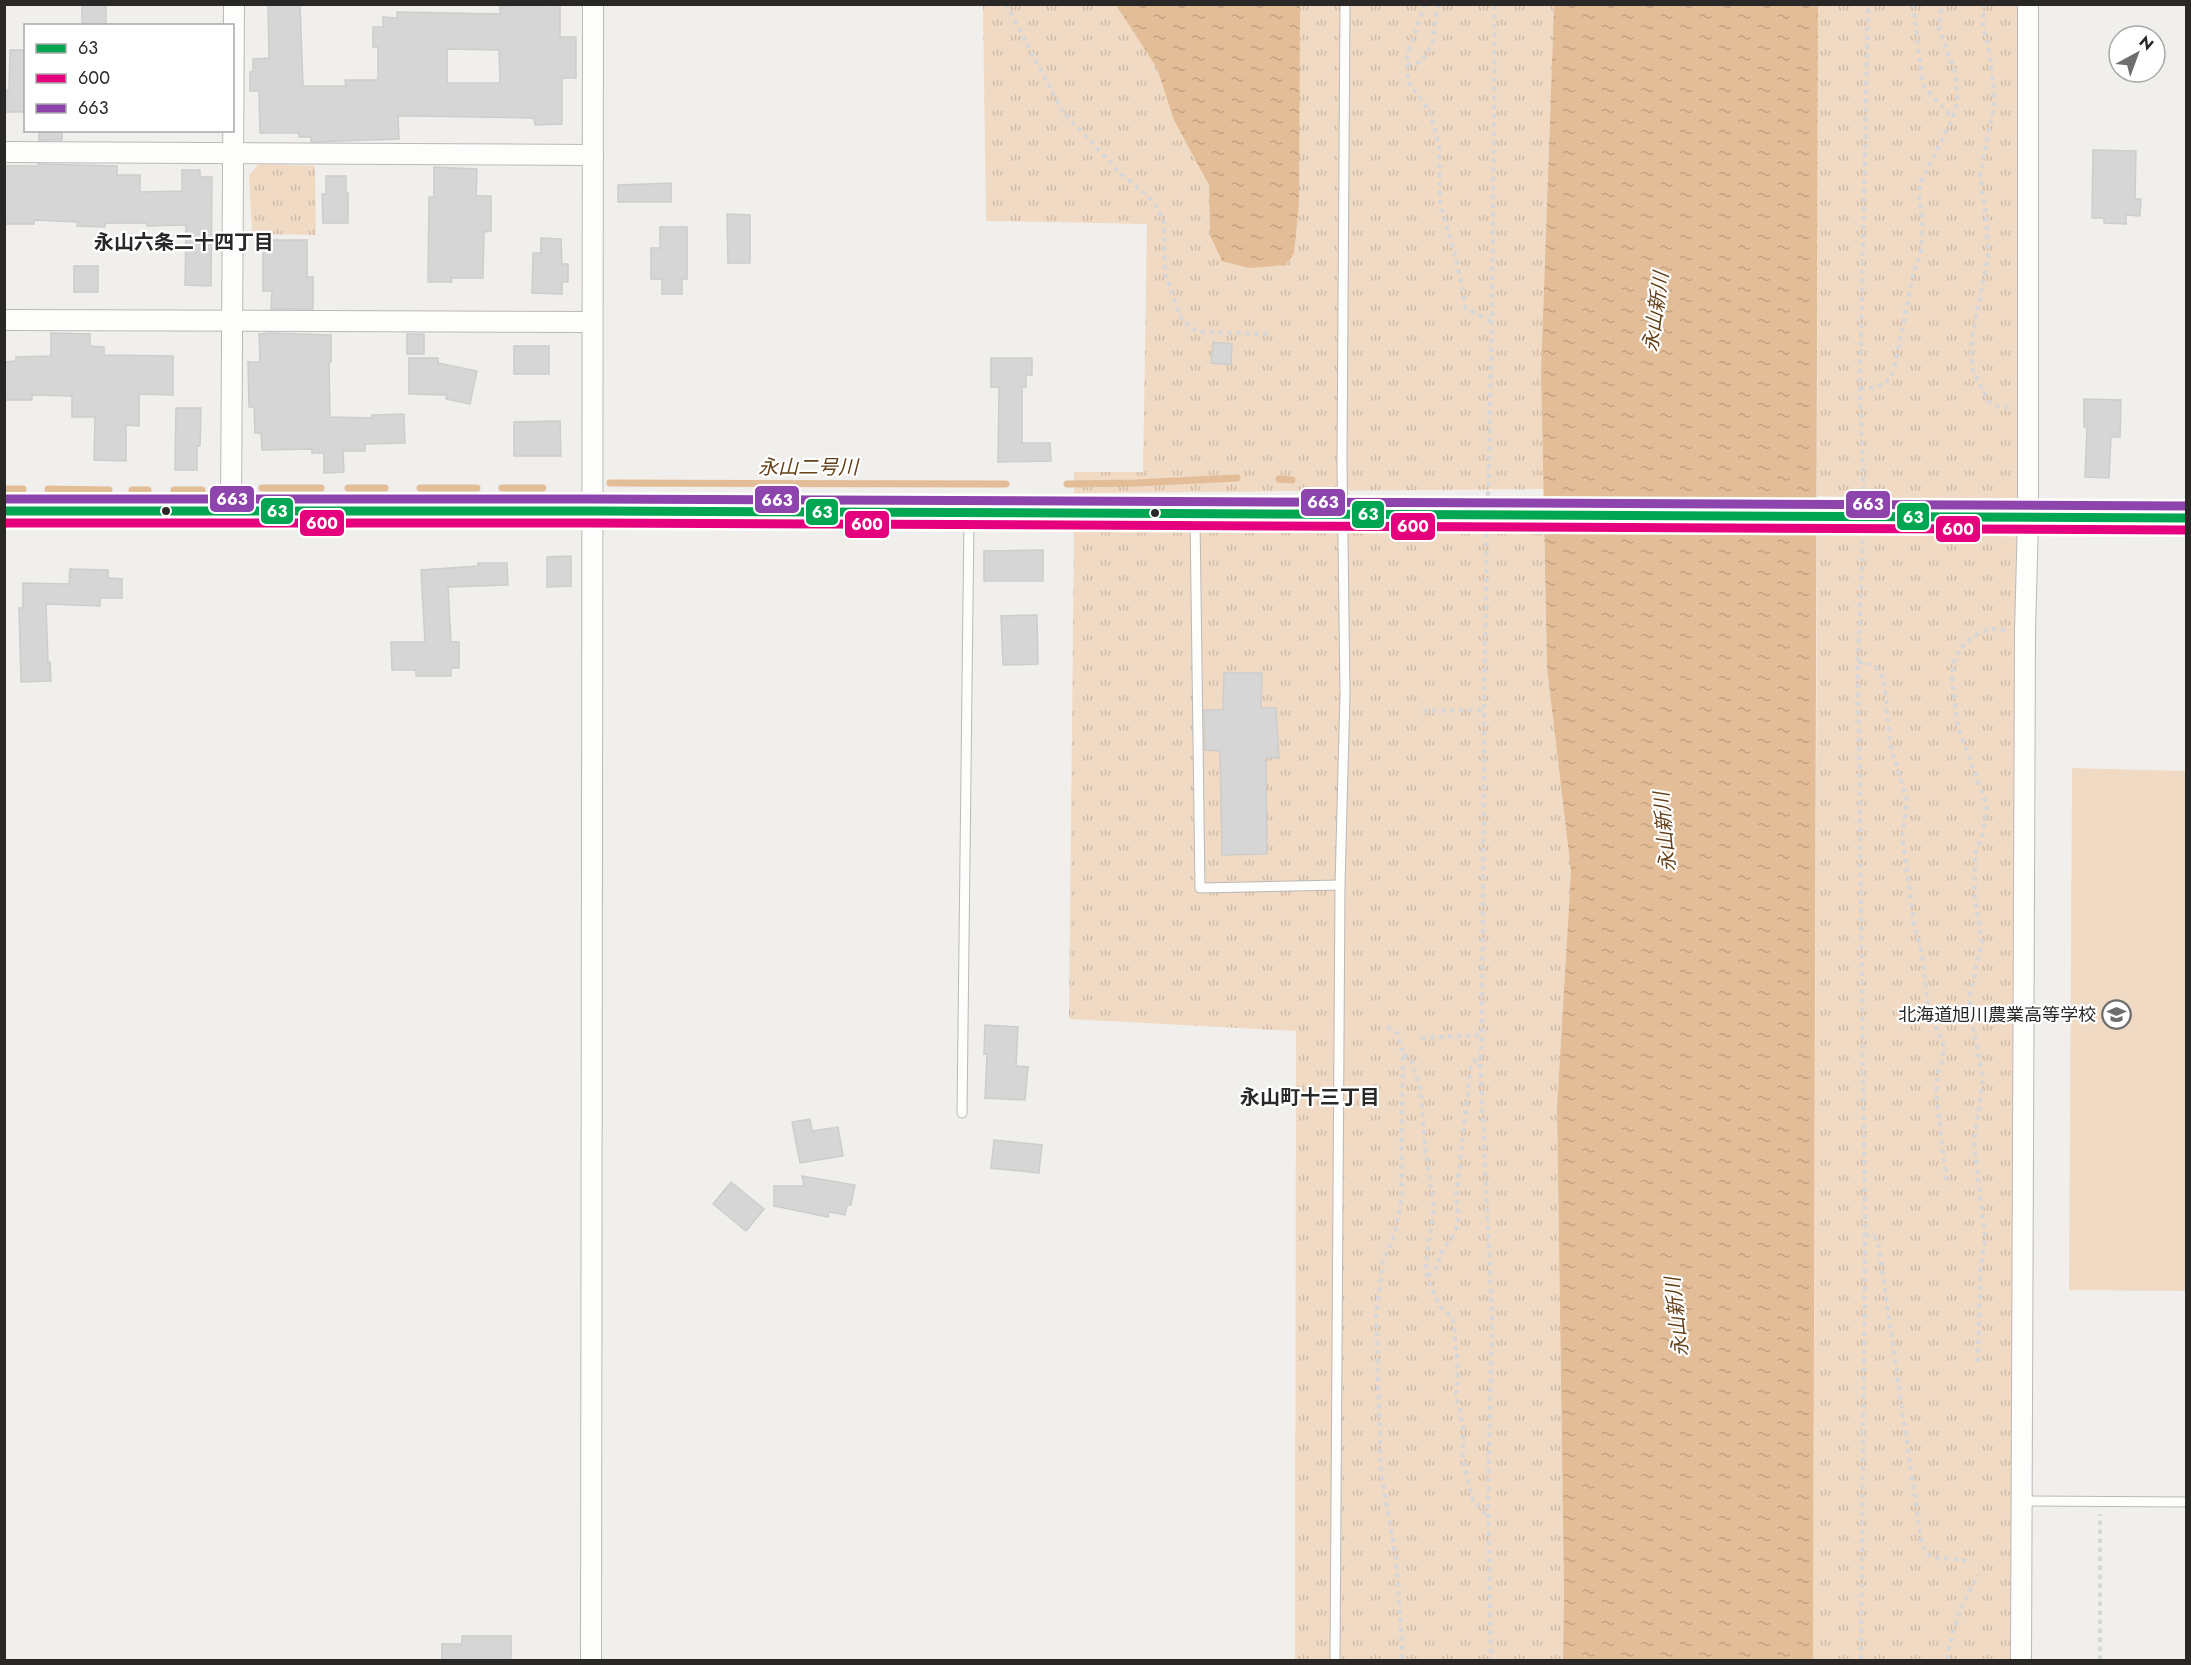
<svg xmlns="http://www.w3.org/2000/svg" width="2191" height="1665" viewBox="0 0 2191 1665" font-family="Jost,'Noto Sans JP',sans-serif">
<defs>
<pattern id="grass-tufts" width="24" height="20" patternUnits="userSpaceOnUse" patternTransform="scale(1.5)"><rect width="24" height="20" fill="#f1dac3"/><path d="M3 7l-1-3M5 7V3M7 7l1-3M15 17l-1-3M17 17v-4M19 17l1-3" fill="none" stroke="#cfbba8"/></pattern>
<pattern id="water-ripples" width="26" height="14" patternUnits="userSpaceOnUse" patternTransform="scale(1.5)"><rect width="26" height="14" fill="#e2bd97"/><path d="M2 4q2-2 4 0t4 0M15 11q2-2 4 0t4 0" fill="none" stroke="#c2a282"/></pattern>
</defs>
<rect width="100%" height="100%" fill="#f1efec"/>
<g fill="url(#grass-tufts)">
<polygon points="983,5 1554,5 1541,372 1543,489 1074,493 1074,472 1143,472 1147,224 986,221"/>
<polygon points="1818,5 2028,5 2027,502 1817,496"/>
<polygon points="259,164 315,166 316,235 252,234 249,175"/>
<polygon points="1074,530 1544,531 1547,668 1571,871 1557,1107 1564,1591 1563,1660 1295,1660 1296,1031 1069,1019"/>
<polygon points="1817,535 2027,536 2012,1412 2013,1660 1813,1660"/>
</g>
<polygon fill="#f1dac3" points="2072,768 2186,771 2186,1291 2069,1290"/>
<g fill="url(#water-ripples)">
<polygon points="1116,5 1300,5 1299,203 1294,253 1286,265 1249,268 1222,261 1210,235 1209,185 1174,120 1157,68"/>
<polygon points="1554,5 1818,5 1813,1660 1563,1660 1564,1591 1557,1107 1571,871 1547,668 1541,372"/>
</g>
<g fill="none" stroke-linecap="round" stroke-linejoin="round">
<g stroke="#e2bd97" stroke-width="7">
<polyline points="1279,479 1292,480"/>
<polyline points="610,483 1006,484"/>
<polyline points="1067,484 1136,483 1237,478"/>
<polyline points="262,488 321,488"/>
<polyline points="348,488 385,488"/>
<polyline points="420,488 477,488"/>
<polyline points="502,488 543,488"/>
<polyline points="4,489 23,489"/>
<polyline points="48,489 109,490"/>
<polyline points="132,490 148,490"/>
<polyline points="174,490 202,490"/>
</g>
</g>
<g fill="#d7d6d6" stroke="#cdcdcc" stroke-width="1.5" fill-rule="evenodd">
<rect x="82" y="5" width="24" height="21"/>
<path d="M268,5H300L303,86H346L345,80H378V47H373V27H383V17L397,18V12L500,14V6L560,5V37H576V78H562V124L535,125L534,118L413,116H398L399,139L311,142V137H299V133H260L259,91H250V72H253V59L269,58ZM447,49L499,50L500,83H447Z"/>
<polygon points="10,50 26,50 26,112 6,112 6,90 9,90"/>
<rect x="39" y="130" width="23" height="10"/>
<polygon points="2093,150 2136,151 2135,199 2141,199 2140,216 2126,215 2126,224 2104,223 2104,218 2092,218"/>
<polygon points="38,164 117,166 117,175 140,175 140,192 182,191 182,170 200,170 200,177 212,177 211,286 185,285 186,225 147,226 147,223 105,223 105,227 77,226 78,222 34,220 34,224 4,224 4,166 38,166"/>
<polygon points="434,167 477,169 476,196 491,196 491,231 484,232 483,278 451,278 452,282 428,282 429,197 434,197"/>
<polygon points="326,176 346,176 346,194 348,193 348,223 323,223 322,194 326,194"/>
<polygon points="671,183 671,202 618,202 618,185"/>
<polygon points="727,214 750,215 750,263 728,263"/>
<polygon points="660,227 687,227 687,279 682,279 682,294 662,294 662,279 651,279 651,248 660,248"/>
<polygon points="541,238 561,239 562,264 568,264 568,282 562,282 562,294 532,293 533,253 541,253"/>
<polygon points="263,240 307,240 307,277 313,277 313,309 271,309 272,291 263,291"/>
<rect x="74" y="266" width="24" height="26"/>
<polygon points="51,333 90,334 90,346 104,347 104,355 173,356 173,395 139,394 139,426 126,425 126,461 94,460 95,417 72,417 72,396 32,395 32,400 4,400 4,362 16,361 16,357 51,356"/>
<polygon points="271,333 331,335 331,362 329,362 330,417 372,418 372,415 404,414 405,443 365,444 365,451 343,451 344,472 324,473 324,453 312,453 312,449 262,450 261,433 255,433 254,407 249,407 248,362 260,362 259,334"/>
<rect x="407" y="334" width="17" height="20"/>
<polygon points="1213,342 1232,344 1231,365 1211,363"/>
<rect x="514" y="346" width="35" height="28"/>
<polygon points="409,358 438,358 438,363 477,371 470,404 446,399 447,395 409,394"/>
<polygon points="991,358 1032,358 1032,375 1026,375 1026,387 1022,387 1022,443 1050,443 1051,461 998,462 999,387 991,387"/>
<polygon points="2084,399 2121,400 2120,437 2111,437 2109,478 2085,477 2087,427 2084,427"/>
<polygon points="176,408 201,408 200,446 197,446 197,470 175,470"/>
<polygon points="560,421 561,456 514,456 514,422"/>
<polygon points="1043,550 1043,581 984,581 984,551"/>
<polygon points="571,556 571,586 547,587 547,557"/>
<polygon points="478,563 507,563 508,585 448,587 451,642 459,642 459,668 451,668 451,676 416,676 416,670 392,670 391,642 425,642 421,570 478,566"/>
<polygon points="70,569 108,570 108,578 122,579 122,598 100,598 100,606 46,604 48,662 50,662 51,681 21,682 19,608 23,608 23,583 69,584"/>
<polygon points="1037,615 1038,664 1003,665 1001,616"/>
<polygon points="1224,673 1262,673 1261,708 1276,708 1279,758 1266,758 1267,854 1222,855 1220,751 1205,750 1204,710 1223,710"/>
<polygon points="985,1025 1018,1027 1016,1066 1028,1067 1025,1100 985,1098 987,1054 984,1054"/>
<polygon points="810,1119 812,1131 838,1127 843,1156 800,1163 792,1122"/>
<polygon points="994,1140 1042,1145 1039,1173 991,1168"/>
<polygon points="802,1176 855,1185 851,1205 847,1205 845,1215 829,1212 828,1217 774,1206 774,1186 804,1186"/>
<polygon points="731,1182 764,1209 746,1231 713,1204"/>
<polygon points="462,1636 511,1636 511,1660 442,1660 442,1644 462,1644"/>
</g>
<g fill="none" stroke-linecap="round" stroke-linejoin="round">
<defs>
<g id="lane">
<polyline points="1195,517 1200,888 1340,885"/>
<polyline points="962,1113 969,516"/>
<polyline points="2022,1501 2186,1502"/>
<polyline points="1335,1660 1340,885 1345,694 1342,462 1345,4"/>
</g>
<g id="street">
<polyline points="4,152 593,155"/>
<polyline points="4,320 591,322"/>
<polyline points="231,510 234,4"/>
<polyline points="1944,518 2186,518"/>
<polyline points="591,1660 593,4"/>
<polyline points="2021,1660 2025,632 2028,518 2028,4"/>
</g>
<polyline id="secondary" points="4,511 166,512 231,510 325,512 592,511 1425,515"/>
</defs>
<use href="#lane" stroke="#bbb9b7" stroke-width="11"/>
<use href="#street" stroke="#bbb9b7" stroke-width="22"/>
<use href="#secondary" stroke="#bbb9b7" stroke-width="29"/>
<g stroke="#d8d7d7" stroke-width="4" stroke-dasharray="4.5 4.5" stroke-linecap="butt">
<polyline points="1006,4 1063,112 1122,175 1147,195 1158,209 1164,222 1165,274 1182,320 1198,332 1269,334"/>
<polyline points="1425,4 1407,56 1408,81 1430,112 1439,145 1440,203 1455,254 1466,308 1492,322"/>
<polyline points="1913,4 1923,86 1953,118"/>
<polyline points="1984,4 1983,27 1988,44 1995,99 1980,175 1986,216 1988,257 1972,338 1971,356 1973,372 1989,402 1997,406 2010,408"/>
<polyline points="1407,65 1421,62 1432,45 1438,4"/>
<path d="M1860,389C1879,387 1886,388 1894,370L1913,275L1921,251L1923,228L1919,193L1921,182L1951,122L1957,104V85L1954,69L1939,29L1942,4"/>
<polyline points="1488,496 1492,322 1495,4"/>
<polyline points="1864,499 1860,389 1868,4"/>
<polyline points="1487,533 1484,710 1482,1035 1480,1058 1492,1315 1488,1505 1491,1660"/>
<path d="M1858,662C1872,664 1878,666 1884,679L1890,744L1907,800L1902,836L1914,924L1922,954L1928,1006L1932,1020L1943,1042V1059L1938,1072L1936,1093L1947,1185"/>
<polyline points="1423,711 1484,710"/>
<polyline points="1387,1027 1398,1034 1403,1053 1401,1202 1395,1233 1383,1262 1376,1315 1381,1473 1396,1558 1403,1660"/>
<polyline points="1421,1038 1482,1035"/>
<polyline points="1404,1054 1412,1062 1421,1091 1425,1147 1434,1207 1426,1263 1427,1276 1439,1305 1453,1319 1458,1371 1456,1394 1463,1426 1463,1459 1472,1499 1489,1518"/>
<polyline points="1865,1235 1874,1236 1878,1242 1922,1546 1927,1554 1937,1558 1972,1561"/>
<path d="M1428,1276L1438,1266C1440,1247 1451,1243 1457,1227C1460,1217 1458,1207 1456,1198L1471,1064L1479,1058"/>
<polyline points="1978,1362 1980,1273 1985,1237 1974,1143 1983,1079 1970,1012 1970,994 1982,943 1975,897 1975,854 1982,837 1987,806 1958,727 1952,682 1953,664 1961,648 1973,636 1991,629 2007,630"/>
<polyline points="1861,1660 1865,1235 1858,662 1863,536"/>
<path d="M1947,1660C1951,1630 1963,1602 1978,1575"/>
<polyline points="2100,1660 2100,1514"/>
</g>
<use href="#lane" stroke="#fdfdfc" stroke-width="9"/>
<use href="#street" stroke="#fdfdfc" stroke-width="20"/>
<use href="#secondary" stroke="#fdfdfc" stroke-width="27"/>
<defs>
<polyline id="street-bridge" points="1425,515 1944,518"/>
</defs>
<use href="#street-bridge" stroke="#bbb9b7" stroke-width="22" stroke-linecap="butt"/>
<use href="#street-bridge" stroke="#fdfdfc" stroke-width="20"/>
<defs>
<polyline id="bus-1" points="4,511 592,511 2186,518"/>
<polyline id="bus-2" points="4,523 592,523 2186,530"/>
<polyline id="bus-3" points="4,499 592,499 2186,506"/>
</defs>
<use href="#bus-1" stroke="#fff" stroke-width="14"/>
<use href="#bus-2" stroke="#fff" stroke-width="14"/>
<use href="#bus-3" stroke="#fff" stroke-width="14"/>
<use href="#bus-1" stroke="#00a651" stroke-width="9"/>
<use href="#bus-2" stroke="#e5007d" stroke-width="9"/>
<use href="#bus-3" stroke="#8e44ad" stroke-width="9"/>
</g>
<defs>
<symbol id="school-ring" viewBox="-11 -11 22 22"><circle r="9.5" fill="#fff" stroke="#6f6e6c" stroke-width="1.5"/><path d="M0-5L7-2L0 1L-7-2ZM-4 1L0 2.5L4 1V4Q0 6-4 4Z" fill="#6f6e6c"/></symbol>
</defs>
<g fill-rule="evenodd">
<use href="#school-ring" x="2100" y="998" width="33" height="33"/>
</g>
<g fill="#292827" stroke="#fff" stroke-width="2">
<circle cx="166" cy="511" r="5"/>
<circle cx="1155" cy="513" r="5"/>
</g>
<g text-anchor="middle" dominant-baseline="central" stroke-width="4.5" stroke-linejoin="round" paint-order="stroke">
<g font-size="18" fill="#292827" stroke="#fff" text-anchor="end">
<text x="2096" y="1015">北海道旭川農業高等学校</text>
</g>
<g font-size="20" font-weight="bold" fill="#292827" stroke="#fff">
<text x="184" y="242">永山六条二十四丁目</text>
<text x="1310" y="1097">永山町十三丁目</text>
</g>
<g font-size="20" font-style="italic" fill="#654119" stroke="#fff">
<text transform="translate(1656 312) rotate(-82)">永山新川</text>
<text x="808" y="467">永山二号川</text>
<text transform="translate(1665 832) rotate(-95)">永山新川</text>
<text transform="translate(1677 1317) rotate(-96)">永山新川</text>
</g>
</g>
<g stroke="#fff" stroke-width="2">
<rect x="209" y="485" width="46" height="28" rx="6" fill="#8e44ad"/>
<rect x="754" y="485" width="46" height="29" rx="6" fill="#8e44ad"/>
<rect x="1300" y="488" width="46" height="29" rx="6" fill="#8e44ad"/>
<rect x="1845" y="490" width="46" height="29" rx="6" fill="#8e44ad"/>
<rect x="260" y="497" width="34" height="28" rx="6" fill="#00a651"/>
<rect x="805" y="498" width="34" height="28" rx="6" fill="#00a651"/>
<rect x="1351" y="500" width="34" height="29" rx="6" fill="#00a651"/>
<rect x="1896" y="502" width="34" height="29" rx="6" fill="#00a651"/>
<rect x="299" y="509" width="46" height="28" rx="6" fill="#e5007d"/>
<rect x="844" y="510" width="46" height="29" rx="6" fill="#e5007d"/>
<rect x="1390" y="512" width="46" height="29" rx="6" fill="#e5007d"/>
<rect x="1935" y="515" width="46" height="28" rx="6" fill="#e5007d"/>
</g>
<g font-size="16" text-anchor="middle" font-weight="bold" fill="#fff">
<text x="232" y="505">663</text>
<text x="777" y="506">663</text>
<text x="1323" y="508">663</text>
<text x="1868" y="510">663</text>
<text x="277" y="517">63</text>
<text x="822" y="518">63</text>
<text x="1368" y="520">63</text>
<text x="1913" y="523">63</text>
<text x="322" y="529">600</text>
<text x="867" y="530">600</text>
<text x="1413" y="532">600</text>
<text x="1958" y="535">600</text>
</g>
<rect width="2191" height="1665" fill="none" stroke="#292827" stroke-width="12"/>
<rect x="24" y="24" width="210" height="108" fill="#ffffff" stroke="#a9a9a9" stroke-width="1.5"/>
<rect x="36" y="44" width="30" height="9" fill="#00a651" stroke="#a9a9a9" stroke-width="1.5"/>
<text x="78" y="54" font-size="18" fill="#292827">63</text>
<rect x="36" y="74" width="30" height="9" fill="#e5007d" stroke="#a9a9a9" stroke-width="1.5"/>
<text x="78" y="84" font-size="18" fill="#292827">600</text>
<rect x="36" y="104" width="30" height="9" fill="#8e44ad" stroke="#a9a9a9" stroke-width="1.5"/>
<text x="78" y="114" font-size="18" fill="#292827">663</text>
<g transform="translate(2137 54) rotate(41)"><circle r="28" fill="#ffffff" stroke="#a9a9a9" stroke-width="1.5"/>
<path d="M0-4.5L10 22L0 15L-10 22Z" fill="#6f6e6c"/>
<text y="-9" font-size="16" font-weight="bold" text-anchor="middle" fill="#292827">N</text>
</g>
</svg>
